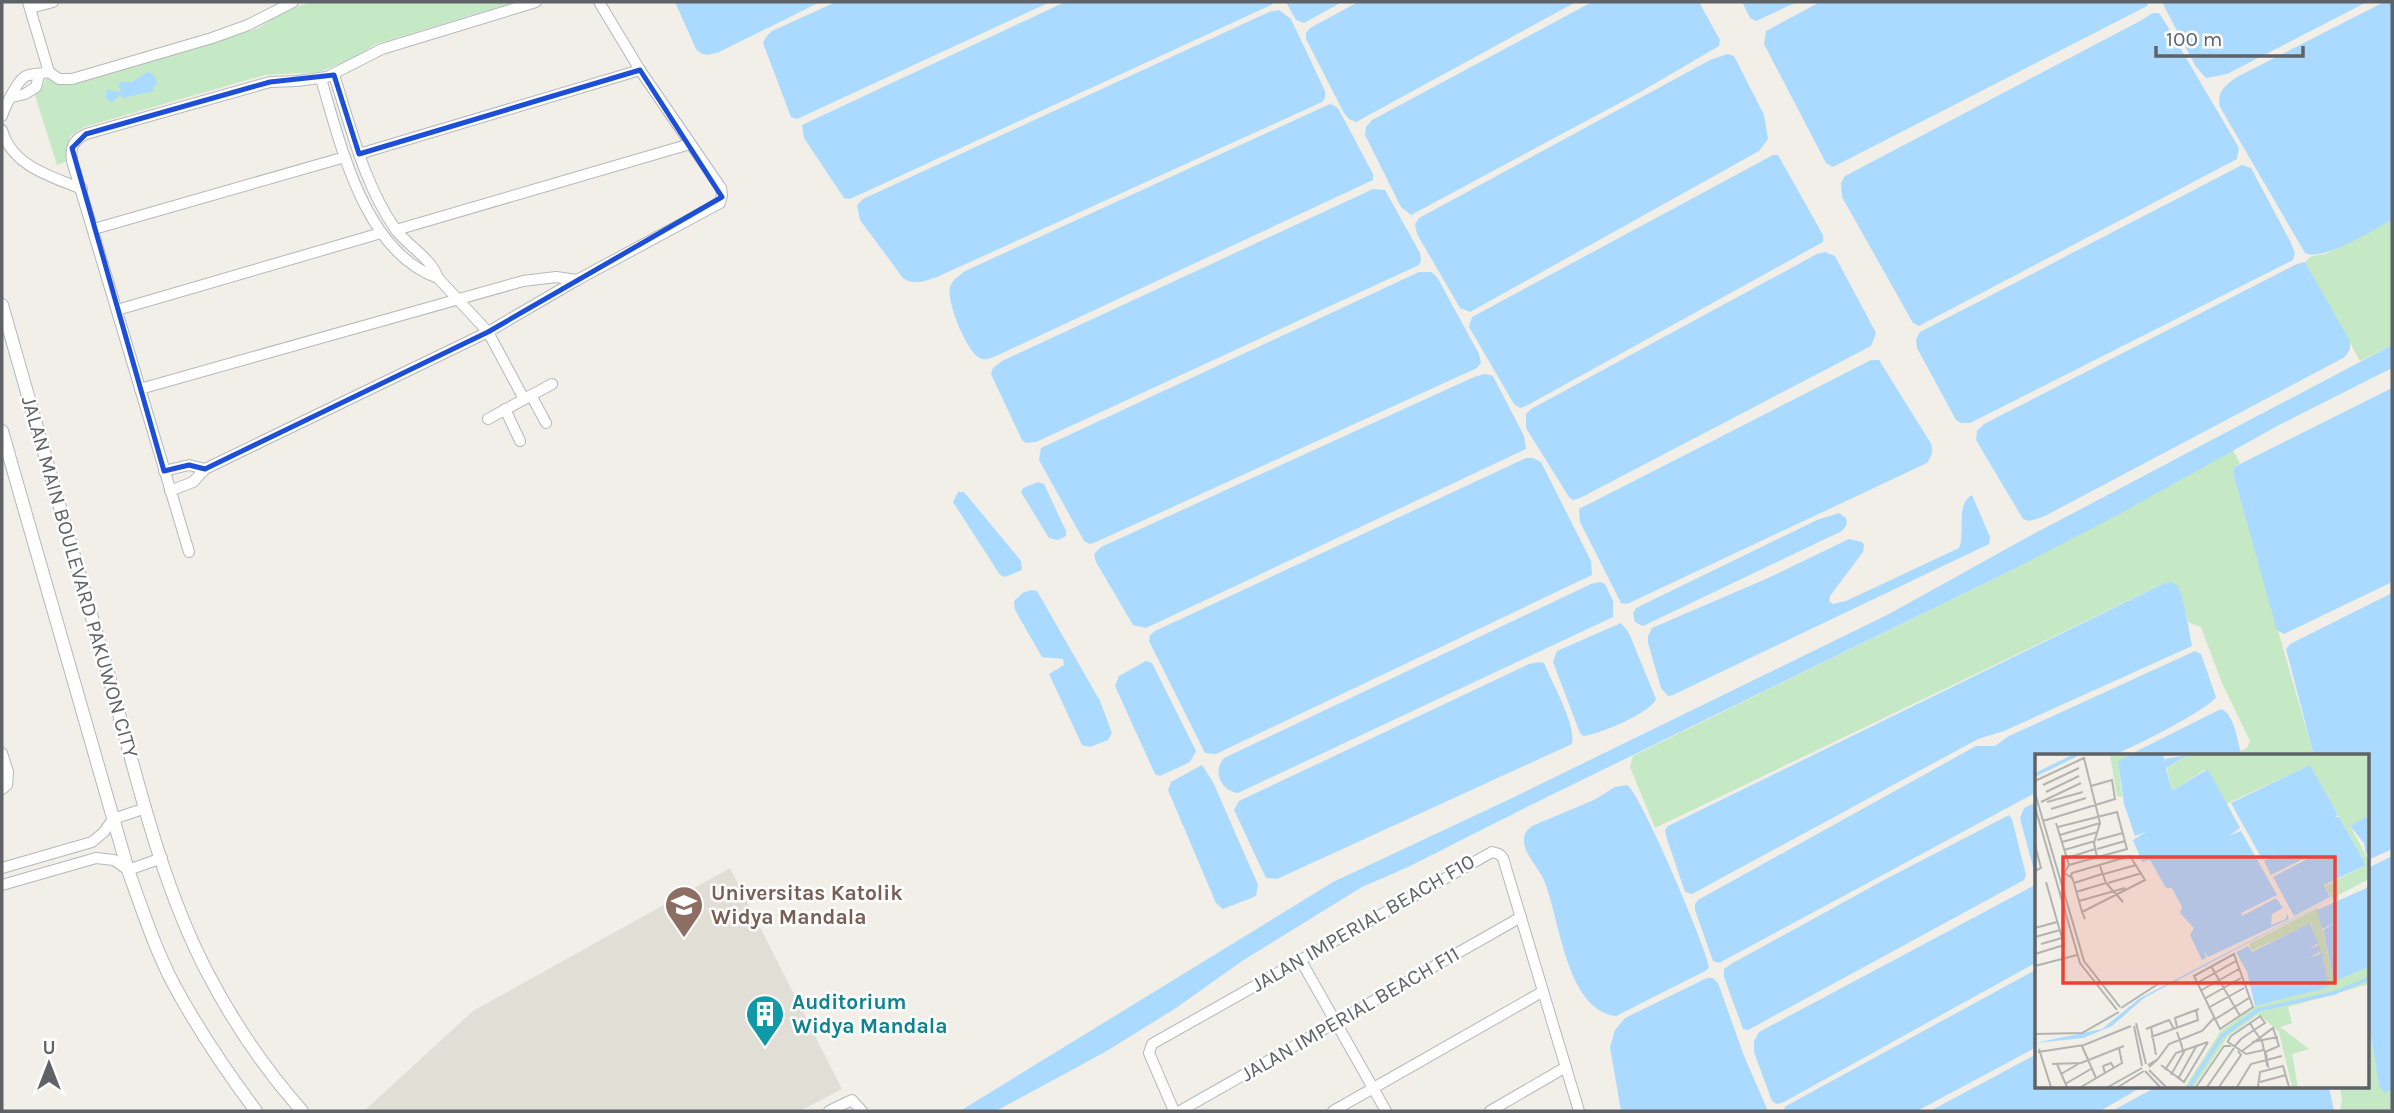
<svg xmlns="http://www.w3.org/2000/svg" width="2394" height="1113" viewBox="0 0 2394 1113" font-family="Karla,sans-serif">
<rect width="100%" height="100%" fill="#f1efe8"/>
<polygon fill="#e1ded6" points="730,868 842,1089 800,1111 364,1111 473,1011"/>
<g fill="#c5e8c5">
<polygon points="311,2 516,2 376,44 354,58 319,72 265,75 84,127 70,136 66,153 67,161 57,165 35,95 42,88 46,78 56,84 74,84 259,28 282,12"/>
<polygon points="2392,220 2392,345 2360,361 2305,262 2312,256 2325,254"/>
<polygon points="2233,450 2240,463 2234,467 2233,473 2314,756 2242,756 2240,751 2247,748 2250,741 2222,683 2201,627 2188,622 2184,604 2171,582 2165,583 1655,828 1630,767 1633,756 2012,570"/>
<polygon points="2368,1018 2379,1086 2385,1092 2392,1089 2392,1111 2340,1111 2342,1099 2340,1087 2368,1087"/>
</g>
<g fill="#aadaff">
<path d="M675,2H820L719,52C709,55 704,57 696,49Z"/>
<polygon points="836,2 1050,2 797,119 791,117 763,43 766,37 772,31"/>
<polygon points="1065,2 1274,2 1271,5 850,199 844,198 804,138 802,125"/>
<polygon points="1286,2 1342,2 1304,23 1296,20"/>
<polygon points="1358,2 1576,2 1356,122 1349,119 1344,113 1306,39 1306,33 1310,28"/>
<polygon points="1592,2 1699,2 1720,40 1719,46 1642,91 1411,215 1401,207 1365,135 1366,127 1372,120"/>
<polygon points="1742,2 1797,2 1756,21 1750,18"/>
<polygon points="1820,2 2149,2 2147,6 1833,167 1826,163 1764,44 1766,31"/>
<polygon points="2162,2 2367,2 2227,74 2206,78 2196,67"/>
<path d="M2384,2H2392V220C2374,229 2323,262 2305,253L2220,107C2217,92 2223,88 2235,78Z"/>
<path d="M1279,10L1291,19L1325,91V98L1322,102L937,277C925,281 914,286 903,278L860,220L857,205L863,199L1269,12Z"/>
<polygon points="2153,13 2159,13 2168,27 2239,148 2237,159 1930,320 1919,326 1913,323 1842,197 1841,183 1845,176 2140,21"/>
<polygon points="1727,54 1734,56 1764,115 1768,139 1759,151 1470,312 1460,308 1417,234 1415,224 1419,218 1710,60"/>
<path d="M148,72C154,74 156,77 157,84L153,86L154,91L123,98L120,95L112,102L106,98V91L108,90L121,92L118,85L120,82H132Z"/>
<path d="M1330,104L1338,108L1373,174V180L994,357C989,359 983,361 978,357C966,349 946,301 950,287C953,279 959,276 965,271Z"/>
<polygon points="1773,155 1778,155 1823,235 1823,242 1526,406 1520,408 1514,404 1469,327 1472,317"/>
<polygon points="2242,165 2251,168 2290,241 2295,253 2293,260 1970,423 1961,423 1956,420 1917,348 1916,340 1920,332"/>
<polygon points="1373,189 1385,190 1420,253 1421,260 1419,265 1036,442 1026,443 1022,440 991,374 993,368 1002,361"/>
<polygon points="1825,252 1835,256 1876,333 1871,346 1580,498 1573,500 1569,497 1526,428 1526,414 1531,409 1817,254"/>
<polygon points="2305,262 2350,341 2350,349 2345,357 2043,517 2029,521 2023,519 1976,440 1977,431 1984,424 2297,264"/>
<polygon points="1419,272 1431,272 1437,277 1479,354 1481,363 1477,368 1096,542 1090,544 1084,541 1039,460 1041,448"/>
<polygon points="2392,345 2392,368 2279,425 2114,517 2012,570 1543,799 1408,867 1362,887 1242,961 1176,1008 1105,1052 996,1111 960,1111 1333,882 1508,800 1889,614 2026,538"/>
<path d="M1871,360H1879L1930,442C1934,451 1932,455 1927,463L1627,604L1621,603L1580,522L1579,509Z"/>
<polygon points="1485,374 1493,376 1524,436 1526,449 1146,628 1133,625 1096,562 1094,554 1101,547 1474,377"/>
<polygon points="2392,388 2392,582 2284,634 2277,630 2233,473 2234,467"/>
<polygon points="1526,458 1533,458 1541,462 1591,561 1592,575 1216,754 1205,753 1149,641 1150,635 1155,631"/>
<polygon points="1038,482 1044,484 1066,531 1066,536 1058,540 1049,538 1021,492 1023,488"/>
<polygon points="958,492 964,492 1021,561 1022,570 1005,577 1000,575 953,502"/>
<path d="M1972,495L1990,537L1989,544L1673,695L1668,696L1661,688L1648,643V636L1652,628L1768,578L1849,539L1862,542L1864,545L1863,552L1830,596L1829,601L1833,604L1846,601L1959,548C1966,532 1955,504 1972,495Z"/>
<polygon points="1839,513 1846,518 1847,524 1842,531 1643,626 1635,622 1633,613 1636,608 1817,520"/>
<path d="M1600,582L1605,584L1613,601V617L1238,793C1221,791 1212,771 1224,758L1591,584Z"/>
<polygon points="2171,582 2178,586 2184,604 2192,646 2004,731 1978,739 1692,894 1685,892 1666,836 1665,830 1668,826 2165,583"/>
<polygon points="1032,590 1037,591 1100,701 1112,733 1108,740 1090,747 1082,745 1049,674 1064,665 1063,659 1042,657 1015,610 1014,601 1024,592"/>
<polygon points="2392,593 2392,849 2368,860 2368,756 2314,756 2286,649 2290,644"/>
<path d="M1621,623L1629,633L1656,699C1651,713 1597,735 1583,736L1580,733L1553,662L1557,651Z"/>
<path d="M2195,651L2201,654L2216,697C2209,709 2129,750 2113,755C2097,760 2055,756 2037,756V792L1719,963L1713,961L1695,910V904L1698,900L1976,746H1995L2009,736Z"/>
<polygon points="1146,661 1152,663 1196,751 1190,762 1160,776 1155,774 1115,686 1119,676"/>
<path d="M1539,662L1544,663C1552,683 1576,724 1572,744L1277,879L1266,878L1234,810L1239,801L1529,664Z"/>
<path d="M2221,709C2235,714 2237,742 2242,756H2127Z"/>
<polygon points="1202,765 1213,782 1258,885 1256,896 1223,909 1216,903 1168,790 1171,782"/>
<path d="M1627,785C1640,792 1706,947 1709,967L1707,970L1616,1016C1565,1010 1560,916 1543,878C1537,866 1523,852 1524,839C1524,833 1528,829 1532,826L1594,800L1615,787Z"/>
<polygon points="2037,802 2037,873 2033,867 2020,818 2024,808"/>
<polygon points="2009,815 2012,819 2026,875 2024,880 1748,1030 1743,1029 1724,977 1724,969 1731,964 1884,880"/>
<polygon points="2392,856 2392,1089 2385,1093 2379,1086 2368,1018 2368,868"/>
<polygon points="2037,884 2037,962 1784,1102 1777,1104 1772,1101 1754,1052 1754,1041 1759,1032"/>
<polygon points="2037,969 2037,1047 1917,1111 1783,1111 1786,1106"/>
<polygon points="1707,978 1713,978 1718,983 1744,1056 1768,1111 1621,1111 1610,1047 1615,1030 1625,1018"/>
<polygon points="2037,1054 2037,1087 2142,1087 2100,1111 1930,1111"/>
<polygon points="2156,1087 2329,1087 2334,1111 2112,1111"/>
</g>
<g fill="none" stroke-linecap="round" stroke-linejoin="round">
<defs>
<g id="minor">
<polyline points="30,8 53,2"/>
<polyline points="49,72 59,79 72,79 212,38 248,25 293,2"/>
<path d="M334,75C351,127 364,185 396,230C409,247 431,258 438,278L488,332L524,399"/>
<path d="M321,79C341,145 364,252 438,278"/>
<polyline points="12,97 25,94 36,87 39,75"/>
<path d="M2,116C5,107 17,80 26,76C33,73 42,74 49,72L28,2"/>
<path d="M2,130C12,166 50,176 82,189"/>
<polyline points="359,154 640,70"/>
<polyline points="94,229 345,157"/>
<polyline points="396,230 690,144"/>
<polyline points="117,310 381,233"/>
<polyline points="140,389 523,281 556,277 577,280"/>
<polyline points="531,395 546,423"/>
<polyline points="505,409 520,441"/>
<polyline points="488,419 552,384"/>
<polyline points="164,471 189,465 205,469"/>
<polyline points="170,491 193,482 205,469 488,332 577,280 720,203 722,195 721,188 640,70 599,2"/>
<path d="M189,552L72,161C70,148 73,140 86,134L270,82L297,81L327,77L382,49L536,2"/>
<polyline points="2,753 8,772 7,785 2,789"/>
<polyline points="2,868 92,842 104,832 113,819 146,808"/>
<polyline points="2,885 96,858 114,860 128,870 162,858"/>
<polyline points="1300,959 1386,1111"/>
<polyline points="829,1111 852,1100 862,1111"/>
<polyline points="1174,1111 1149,1053 1152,1044 1492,852 1499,854 1503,858 1579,1111"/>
<polyline points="1180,1111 1521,917"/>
<polyline points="1333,1111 1542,992"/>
<polyline points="1490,1111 1566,1067"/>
</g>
<g id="tertiary">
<path d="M2,305C36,425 71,546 106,666C134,766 159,880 207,972C233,1022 265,1069 302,1111"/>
<path d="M2,431L128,870C142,909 155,949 174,985C198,1029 226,1071 256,1111"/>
</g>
</defs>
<use href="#minor" stroke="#b5b8bc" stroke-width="12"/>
<use href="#tertiary" stroke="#b5b8bc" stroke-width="14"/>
<use href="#minor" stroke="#fff" stroke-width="10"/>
<use href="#tertiary" stroke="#fff" stroke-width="12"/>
</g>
<path fill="none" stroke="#1d4ed8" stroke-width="5" stroke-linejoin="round" d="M640,70L722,197L488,332L205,469L189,465L164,471L72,148L86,134L270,82L334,75L359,154Z"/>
<defs>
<symbol id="university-pin" viewBox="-11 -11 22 30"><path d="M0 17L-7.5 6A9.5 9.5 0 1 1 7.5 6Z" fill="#8d6e63" stroke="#fff"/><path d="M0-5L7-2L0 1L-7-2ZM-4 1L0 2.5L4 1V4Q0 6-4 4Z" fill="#fff"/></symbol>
<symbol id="building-pin" viewBox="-11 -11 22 30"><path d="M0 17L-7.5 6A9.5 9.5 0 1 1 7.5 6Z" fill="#0f9aa8" stroke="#fff"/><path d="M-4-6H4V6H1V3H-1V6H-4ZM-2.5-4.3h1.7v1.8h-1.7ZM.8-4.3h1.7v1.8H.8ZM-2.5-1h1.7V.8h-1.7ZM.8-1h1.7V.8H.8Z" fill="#fff"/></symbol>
</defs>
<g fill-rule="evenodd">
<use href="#university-pin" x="662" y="883" width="44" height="60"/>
<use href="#building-pin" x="743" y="992" width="44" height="60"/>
</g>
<g text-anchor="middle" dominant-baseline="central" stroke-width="5" stroke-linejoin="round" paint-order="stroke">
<g font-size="21" fill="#5f6368" stroke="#fff">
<text transform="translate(80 577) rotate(74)">JALAN MAIN BOULEVARD PAKUWON CITY</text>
<text transform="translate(1363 923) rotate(-30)">JALAN IMPERIAL BEACH F10</text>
<text transform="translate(1350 1014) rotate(-30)">JALAN IMPERIAL BEACH F11</text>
</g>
<g font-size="21" font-weight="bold" fill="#785e54" stroke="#fff" text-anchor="start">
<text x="711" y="893">Universitas Katolik<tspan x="711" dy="24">Widya Mandala</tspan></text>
</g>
<g font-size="21" font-weight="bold" fill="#0d838f" stroke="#fff" text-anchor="start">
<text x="792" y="1002">Auditorium<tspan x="792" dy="24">Widya Mandala</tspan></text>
</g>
</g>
<g transform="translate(2035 754)">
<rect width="334" height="334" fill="#f1efe8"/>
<path d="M75,1H94L83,8L87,43L82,42ZM153,1H334V61L315,72L334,107V125L297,144L290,132L331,111L275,11L191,50L171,15L137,37L132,14ZM282,154L299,226L334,213V230L253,253L257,269L245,273L274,295L257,300L263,333H257L244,278L224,260L193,282L159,333H150L185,278L220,252L294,232L276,169L216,197L214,190Z" fill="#c5e8c5"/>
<path d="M94,1H128L129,5L153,1L131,14L137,37L173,15L205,74L194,82L206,77L242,141L206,159L207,162L241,144L248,154L237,160L236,171L251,165L252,159L254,165L173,203L170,198L171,204L167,206L155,181L159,174L145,159L147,153L137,134H131L115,106L107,108L98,86L111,78L100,82L89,50L83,8ZM275,11L303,61L300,63H304L331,111L289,131L295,143L259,162L238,123L274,104V102L236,121L229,107L240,100L227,105L196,49ZM334,61V98L331,100L329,89L315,72ZM334,125L109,244L77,272L48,284L0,289L67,275L105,244ZM334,133V213L299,227L288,176L305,167L287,175L282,156ZM275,169L283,189L275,195L284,191L286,197L274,204L287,199L294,233L220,252L212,218L201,198L213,192L217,198Z" fill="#aadaff"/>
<path fill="none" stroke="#aadaff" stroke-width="3.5" d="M0,21L41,1M154,333L187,282L223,256L299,239L335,224"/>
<path fill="none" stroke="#b3b3b1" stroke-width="2" d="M0,27L49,4L65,69L59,89L62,103M8,31L44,14M11,38L44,22M0,39L49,207L85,253M6,48L46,29M12,48L48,38M0,53L45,209L82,256M16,55L51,44M8,67L80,45L77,26L56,32M21,69L34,111L29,119L37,124M23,73L82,58L92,95L34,111M25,81L65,69M62,86L88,79M27,88L63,78M0,91L6,114L0,117M62,95L90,87M29,96L60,87M32,104L60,95M65,112L71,129L88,148M69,120L101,111M39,129L67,120M73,129L107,119M41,138L71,129M44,147L90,134M47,158L110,126L95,102L37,119L36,121L39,129L47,158L50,165M0,174L22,168M0,183L25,176M6,190L27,184M0,200L29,191L11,128M199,200L218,253L185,275L159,222ZM0,212L42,201M176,212L205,262M162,229L201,207M165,237L204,215M169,245L206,224M86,254L126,228M173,254L209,234M179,266L214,244M101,269L111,310M99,272L107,312M116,273L121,301M142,273L140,264L164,255M111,275L134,266L139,275M0,280L47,279L84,258M116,283L163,266L161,256M217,288L243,283M47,292L61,324M147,292L142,278L148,296M200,292L206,285L219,276L230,269L225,262L224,263L196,282L193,287V288L211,300L229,296L227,287L219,276L215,269M4,295L16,333M207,297L238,274L244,292L230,298M3,298L49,291L96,272M230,299L231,300L233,312L232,311ZM123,305L134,290L167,277L179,264M17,310L46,309L89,292M22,310L32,333M113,311L123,305L114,313M126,311L149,328L173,288M114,316L131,333M130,316L141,299L173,288M110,317L125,333M70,319L68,312L76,309L79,314M26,320L45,309M136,321L150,296M143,325L162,291M225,328L251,321M30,330L56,315M46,333L87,309L84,294M73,333L107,314M83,333L109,317M161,333L189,292H196M172,333L199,294M184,333L206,301L203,297M202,333L216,310L247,302M223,333L225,318L248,312L254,333"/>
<path fill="#ea4335" fill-opacity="0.15" stroke="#ea4335" stroke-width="3.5" d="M28,103H300V229H28Z"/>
<rect width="334" height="334" fill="none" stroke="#5f6368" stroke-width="3.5"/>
</g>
<rect width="2394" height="1113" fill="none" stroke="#5f6368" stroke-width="7"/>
<g transform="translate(49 1064)" stroke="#ffffff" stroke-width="5" paint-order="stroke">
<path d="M0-5L12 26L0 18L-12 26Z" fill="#5f6368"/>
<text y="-10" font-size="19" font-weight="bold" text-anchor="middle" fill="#5f6368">U</text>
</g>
<path d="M2156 46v10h147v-10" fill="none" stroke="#5f6368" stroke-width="3.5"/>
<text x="2166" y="46" font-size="21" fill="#5f6368" stroke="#ffffff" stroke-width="5" paint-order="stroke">100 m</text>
</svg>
